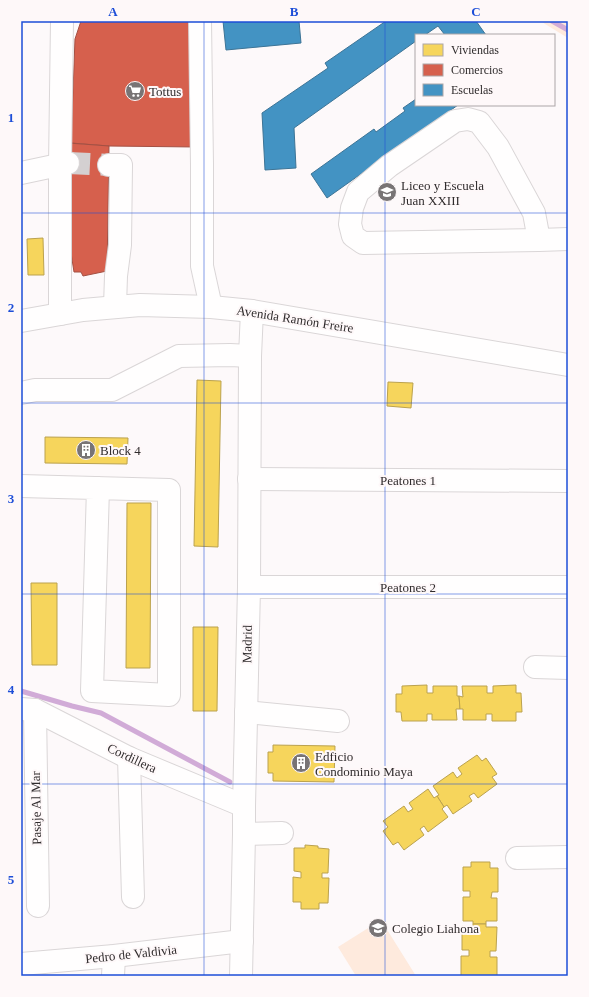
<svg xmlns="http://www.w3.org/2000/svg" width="589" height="997" viewBox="0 0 589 997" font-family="Georgia,serif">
<rect width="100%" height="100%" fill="#fdf9fa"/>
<g fill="#feeadd">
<polygon points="541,21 568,21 568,38 545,24"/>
<polygon points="381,920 416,976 356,976 338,947"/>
</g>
<g fill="#f6d55c" stroke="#bba24e">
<polygon points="43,238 44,275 28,275 27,239"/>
<polygon points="197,380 221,381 218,547 194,546"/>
<polygon points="388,382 413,383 411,408 387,406"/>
<polygon points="45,437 128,438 127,464 45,463"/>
<polygon points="127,503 151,503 150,668 126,668"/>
<polygon points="31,583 57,583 57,665 32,665"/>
<polygon points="193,627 218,627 217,711 193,711"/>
<polygon points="427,685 427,693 433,693 433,686 457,686 457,696 459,696 460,709 456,709 457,720 432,720 432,714 427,714 427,721 402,721 401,712 396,712 396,694 402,694 402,686"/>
<polygon points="516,685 516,693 521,693 522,712 516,712 516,721 492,721 492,714 486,714 486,720 463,720 463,709 460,709 459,696 463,697 462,686 487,686 487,693 493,693 493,686"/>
<polygon points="273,745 335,746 334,782 273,781 273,773 268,773 268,752 273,752"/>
<polygon points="477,755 482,761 486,758 497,774 492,777 497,784 478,798 474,793 469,796 472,801 453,814 447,805 444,807 437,796 439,795 433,786 453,772 457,778 462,774 458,768"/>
<polygon points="428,789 434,798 437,796 444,807 442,809 448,817 428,832 424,826 420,829 424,835 404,850 398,842 393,845 383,831 388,827 383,821 404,806 408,812 413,809 409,803"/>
<polygon points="305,845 318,846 318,848 329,849 328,873 322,873 322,878 329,878 328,903 319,903 319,909 301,909 301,902 293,902 293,877 301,878 301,872 294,871 294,848 305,848"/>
<polygon points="471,862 490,862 490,868 498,868 498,892 492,892 491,898 497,898 497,921 486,921 486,924 473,924 473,921 463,921 463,897 470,897 470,891 463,891 463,867 471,867"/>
<polygon points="473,924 486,924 486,927 497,927 496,951 490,951 490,957 497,957 497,976 461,976 461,956 469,956 469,950 462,950 462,926 473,927"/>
</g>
<g fill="#d6604d" stroke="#a45043">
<polygon points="81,21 197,21 196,147 109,146 71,143 75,39"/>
<polygon points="68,143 109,146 107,271 83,276 81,272 74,272 69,240"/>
</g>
<g fill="#4393c3" stroke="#3d7496">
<polygon points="223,21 299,21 301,43 226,50"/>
<polygon points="386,21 476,21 486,35 445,35 438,26 425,35 416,35 416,41 294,128 296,168 265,170 262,113 328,68 325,63"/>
<polygon points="416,99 416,105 458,105 327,198 311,174 374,129 376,132 405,111 403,108"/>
</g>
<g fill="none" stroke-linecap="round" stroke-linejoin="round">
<g stroke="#d1abd7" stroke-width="5">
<polyline points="552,21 568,30"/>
<polyline points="21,691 72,706 101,713 230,782"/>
</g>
<polyline stroke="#d4d0d1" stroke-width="22" stroke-dasharray="22 11" stroke-linecap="butt" points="68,163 109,165"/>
<defs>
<g id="minor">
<polyline points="200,21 202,165 202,266 211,307"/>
<polyline points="109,165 121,165 120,245 116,276 115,306"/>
<polyline points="21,173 68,163"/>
<polyline points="539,240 534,213 498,147 479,122 468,119 455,121 389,166 358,192 352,208 350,224 353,236 363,243 539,240 568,239"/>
<polyline points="60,314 60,165 62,21"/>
<polyline points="21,393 35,390 112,390 179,356 230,355 250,356"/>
<polyline points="249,479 568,481"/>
<polyline points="21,486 169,490 169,695 92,691 98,488"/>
<polyline points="249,587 568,587"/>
<polyline points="535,667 568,668"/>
<polyline points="21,709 35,710 129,758 244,806"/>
<polyline points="35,710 38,906"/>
<polyline points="246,712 338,721"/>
<polyline points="129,758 133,897"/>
<polyline points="244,834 282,833"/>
<polyline points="517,858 568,857"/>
<polyline points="21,964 114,956 242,941"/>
<polyline points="113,976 114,956"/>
<polyline points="241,976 244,834 244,806 249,587 250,356 252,311"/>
</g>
<polyline id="major" points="21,321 83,310 140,305 211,307 252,311 568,365"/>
</defs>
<use href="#minor" stroke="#dad6d7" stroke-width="24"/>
<use href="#major" stroke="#dad6d7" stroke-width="24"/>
<use href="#minor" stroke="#fffefe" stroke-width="22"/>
<use href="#major" stroke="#fffefe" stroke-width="22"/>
</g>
<path fill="none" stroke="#1d4ed8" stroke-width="1" stroke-opacity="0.55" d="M204,21V976M385,21V976M21,213H568M21,403H568M21,594H568M21,784H568"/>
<defs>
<symbol id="supermarket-disc" viewBox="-11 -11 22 22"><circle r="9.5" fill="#787475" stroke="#fef8f9"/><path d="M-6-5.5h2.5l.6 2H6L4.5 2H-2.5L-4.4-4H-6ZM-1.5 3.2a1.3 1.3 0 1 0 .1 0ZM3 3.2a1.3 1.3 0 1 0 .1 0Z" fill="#fff"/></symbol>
<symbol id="school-disc" viewBox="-11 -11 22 22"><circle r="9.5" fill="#787475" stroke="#fef8f9"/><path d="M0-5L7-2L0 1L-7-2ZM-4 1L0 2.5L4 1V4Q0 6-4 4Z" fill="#fff"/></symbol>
<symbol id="building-disc" viewBox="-11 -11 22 22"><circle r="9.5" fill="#787475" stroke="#fef8f9"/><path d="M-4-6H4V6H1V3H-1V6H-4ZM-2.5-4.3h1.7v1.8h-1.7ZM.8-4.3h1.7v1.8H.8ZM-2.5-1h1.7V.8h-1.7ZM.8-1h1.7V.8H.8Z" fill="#fff"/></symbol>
</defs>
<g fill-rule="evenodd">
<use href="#supermarket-disc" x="124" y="80" width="22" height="22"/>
<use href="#school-disc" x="376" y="181" width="22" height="22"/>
<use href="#building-disc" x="75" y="439" width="22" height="22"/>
<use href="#building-disc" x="290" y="752" width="22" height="22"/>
<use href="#school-disc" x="367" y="917" width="22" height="22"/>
</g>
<g text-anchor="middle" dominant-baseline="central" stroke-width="4" stroke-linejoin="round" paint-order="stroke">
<g font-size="13" fill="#302c2d" stroke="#fef8f9" text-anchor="start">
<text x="149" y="91">Tottus</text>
<text x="401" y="185">Liceo y Escuela<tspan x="401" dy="15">Juan XXIII</tspan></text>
<text x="100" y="450">Block 4</text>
<text x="315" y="756">Edficio<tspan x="315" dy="15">Condominio Maya</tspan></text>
<text x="392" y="928">Colegio Liahona</text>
</g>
<g font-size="13" fill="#302c2d" stroke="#fef8f9">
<text transform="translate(295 319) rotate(9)">Avenida Ramón Freire</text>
<text x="408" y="480">Peatones 1</text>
<text x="408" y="587">Peatones 2</text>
<text transform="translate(247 644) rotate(-89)">Madrid</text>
<text transform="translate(132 758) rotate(25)">Cordillera</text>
<text transform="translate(36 808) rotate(-91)">Pasaje Al Mar</text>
<text transform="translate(131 954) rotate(-6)">Pedro de Valdivia</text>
</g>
</g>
<rect width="589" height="997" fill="none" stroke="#fef8f9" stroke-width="44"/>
<rect x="415" y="34" width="140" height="72" fill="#fef8f9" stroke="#aca6a7"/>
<rect x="423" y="44" width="20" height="12" fill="#f6d55c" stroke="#aca6a7"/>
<text x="451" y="54" font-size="12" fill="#302c2d">Viviendas</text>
<rect x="423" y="64" width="20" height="12" fill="#d6604d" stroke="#aca6a7"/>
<text x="451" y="74" font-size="12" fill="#302c2d">Comercios</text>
<rect x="423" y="84" width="20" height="12" fill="#4393c3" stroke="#aca6a7"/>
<text x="451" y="94" font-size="12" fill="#302c2d">Escuelas</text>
<rect x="22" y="22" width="545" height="953" fill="none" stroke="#1d4ed8" stroke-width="1.5"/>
<g font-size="13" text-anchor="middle" font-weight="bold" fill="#1d4ed8">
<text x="113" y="16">A</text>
<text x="294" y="16">B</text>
<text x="476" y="16">C</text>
<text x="11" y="122">1</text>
<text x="11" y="312">2</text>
<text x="11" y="503">3</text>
<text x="11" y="694">4</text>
<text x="11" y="884">5</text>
</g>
</svg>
